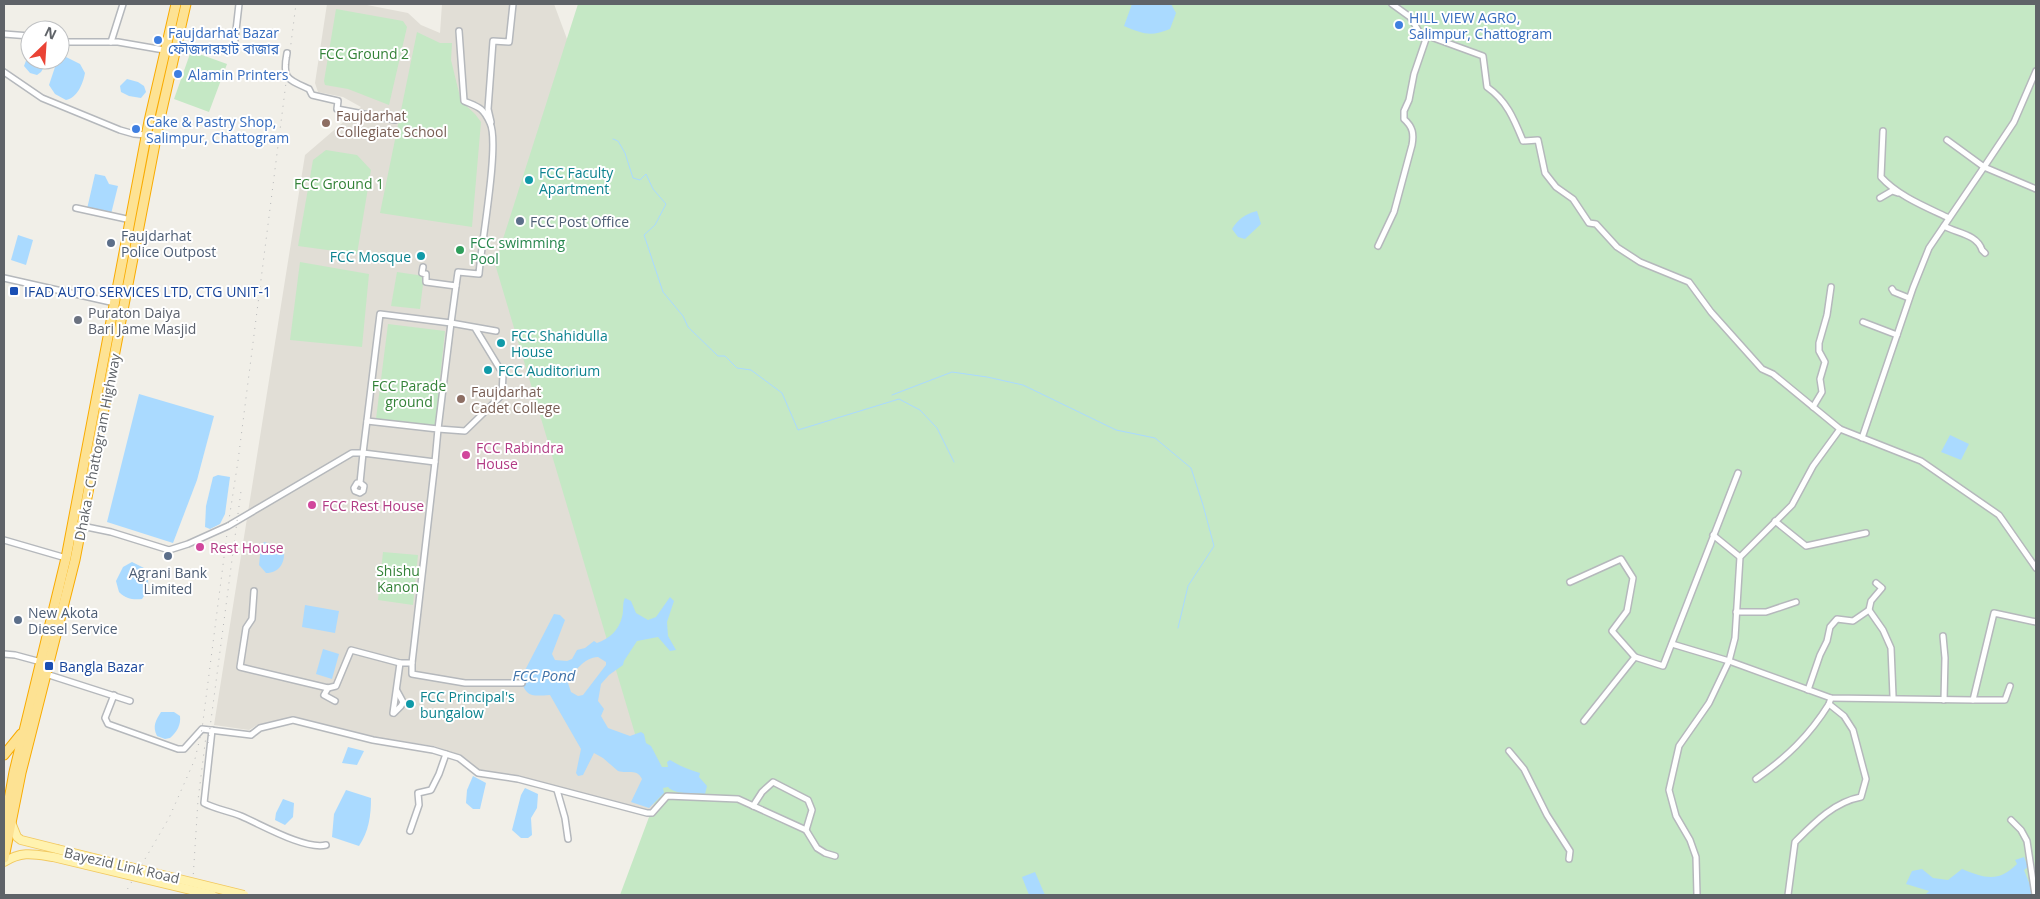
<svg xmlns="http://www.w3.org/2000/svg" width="2040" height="899" viewBox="0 0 2040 899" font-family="'Open Sans','Noto Sans Bengali',sans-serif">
<rect width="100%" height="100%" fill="#f1efe8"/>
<polygon fill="#e1ded6" points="327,4 362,4 408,13 421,25 440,33 442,4 554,4 567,39 721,593 652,811 550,787 518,777 479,770 460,755 434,746 374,737 291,717 257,725 249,730 214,725 305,155 361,107 343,97 318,92 315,83"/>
<g fill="#c5e8c5">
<polygon points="578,4 2036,4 2036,895 620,895 655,801 495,264"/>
<polygon points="336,9 403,21 407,27 389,105 348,89 325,85 324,81"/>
<polygon points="417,32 440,43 452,43 451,60 461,101 475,114 481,122 472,227 380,213"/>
<polygon points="191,51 227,64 209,112 174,99"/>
<polygon points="326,150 357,155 371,170 357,254 298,246 313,160"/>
<polygon points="300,262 369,274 362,347 290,340"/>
<polygon points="397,272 424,276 420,309 391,306"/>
<polygon points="388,324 445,331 435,427 376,419"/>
<polygon points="383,552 418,555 413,605 378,600"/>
</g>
<g fill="#aadaff" fill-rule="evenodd">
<path d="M1132,4H1171L1176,13L1170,29C1151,37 1143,34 1124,26Z"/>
<polygon points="30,50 30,60 48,60 41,72 37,75 30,73 24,66"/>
<path d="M64,56L80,64L85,73C83,84 77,98 66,100L55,94L49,85L57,61L60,60V57Z"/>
<polygon points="127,79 138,82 144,86 146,92 141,98 129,96 121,92 120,86"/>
<polygon points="95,174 105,176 109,184 118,186 111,214 87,209"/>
<path d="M1257,211L1261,224L1245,239L1238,237L1232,229C1238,219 1245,214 1257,211Z"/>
<polygon points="18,235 33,240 26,265 11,260"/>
<polygon points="139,394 214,416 197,480 173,543 107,522"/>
<polygon points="1950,435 1969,444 1961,460 1941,452"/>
<polygon points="218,475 230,477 225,514 220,524 210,529 205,527 206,506 213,477"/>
<path d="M264,542L275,545L284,551C285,563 279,573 266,573L259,565L261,546Z"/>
<path d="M132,562L144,568C150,580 150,588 142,599C133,600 126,599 119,592L116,581L123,567Z"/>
<path d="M670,597L674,601L667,622L668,636L676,650L670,651L658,637L637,641L624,661L623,665L609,675L601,684L598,701L604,709L601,716L608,728L630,736L641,732L644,734L646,743L651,746L662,767H668L667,762L670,760C680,766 689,770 700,773L699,777L707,786L705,794C694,793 675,795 668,787L663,788L664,793L649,808L631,802L642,779C637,768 627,774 618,771L603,758L594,753L583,775L578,776L576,773L581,749L550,695C533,696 525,698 521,678L554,614L560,615L565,620L552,654L555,660L567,661L572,659L577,650L585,648L594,641L597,643C609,639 619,630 622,617C624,611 622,603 625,598L631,601L636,613L648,620L656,617ZM598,657L606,662V665L583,695L578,696L571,692L568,683C573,672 585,657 598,657Z"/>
<polygon points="305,605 339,611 335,633 302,627"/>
<polygon points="323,649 339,654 332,679 316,674"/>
<path d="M161,712H174L180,716C181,725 177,732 170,738L165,739L157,736C152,726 156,720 161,712Z"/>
<polygon points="348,747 364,751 357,765 342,763"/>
<polygon points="473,776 486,783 480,809 473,809 466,803 467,790"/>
<polygon points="525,788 538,794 537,808 531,818 532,835 528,838 521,838 512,830 521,795"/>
<path d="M346,790L371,798C371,815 369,831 359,846L332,837L334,814Z"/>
<polygon points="283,799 294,803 293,817 285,825 275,820 276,813"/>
<path d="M2024,857L2028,867L2024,870L2034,895H1940L1937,894L1925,895L1929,891L1906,884L1912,871L1922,869L1933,878L1948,880L1962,869C1985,878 1998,883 2017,864L2015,860Z"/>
<polygon points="1035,872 1045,895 1029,895 1022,877"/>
</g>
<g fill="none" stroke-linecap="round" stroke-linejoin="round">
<g stroke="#aadaff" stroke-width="1">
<polyline points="613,139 618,141 625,153 633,178 640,180 646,174 653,189 666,204 655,225 644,235 663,292 683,316 688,327 718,356 725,356 737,368 751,370 782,393 798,430 899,399 920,410 937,428 954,462"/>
<polyline points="892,395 952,372 987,377 1023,385 1116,430 1155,438 1191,468 1203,505 1214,546 1188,586 1178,628"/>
</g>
<defs>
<g id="street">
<path d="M1392,4L1410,17L1420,33L1483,56L1487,87C1507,101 1514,119 1523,141L1538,140L1545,173L1556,187L1573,199L1589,223L1596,224L1617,247L1640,262L1689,282L1711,312L1762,369L1773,374L1840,429L1921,461L1999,515L2036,568"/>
<polyline points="4,34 30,36"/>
<polyline points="60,42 118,42 164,50"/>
<polyline points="111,42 123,4"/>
<polyline points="234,48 239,4"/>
<path d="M287,53C282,79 287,79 309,89L312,95L338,101L337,109L395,120"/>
<polyline points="4,72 42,98 120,130 134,134 147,135"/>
<polyline points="491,122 488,109 493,41 509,42 513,4"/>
<path d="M1883,131L1881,177C1898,196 1926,207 1949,218"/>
<polyline points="1947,140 1984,167 2014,122 2036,71"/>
<polyline points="1880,198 1892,191 1898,193"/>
<polyline points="76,208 131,220"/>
<path d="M1944,226C1956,233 1977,234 1982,250L1985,253"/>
<path d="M1378,246L1394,212L1412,145C1414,134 1413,127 1404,119V111L1409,100L1414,74L1427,36"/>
<path d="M423,267L422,273L426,274V282L456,286L458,272L479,274C481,245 500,143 490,123C483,107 478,107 464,101L459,31"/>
<polyline points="4,278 115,303"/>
<polyline points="1892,289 1894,292 1909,298"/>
<polyline points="1863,322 1897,335"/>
<polyline points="475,328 503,374 502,395 465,431 438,429 451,323 496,331"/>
<polyline points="1813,407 1822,392 1820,379 1825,362 1819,351 1819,343 1827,315 1831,287"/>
<polyline points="1862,438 1913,288 1929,248 1984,167 2036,189"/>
<polyline points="360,483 364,486 363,491 360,493 355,491 354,488 357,483 360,483 363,453 435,462 438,429 367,421"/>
<polyline points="1775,521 1806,546 1866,533"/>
<polyline points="72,524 111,532 169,550 188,544 228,526 352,453 363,453 380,314 451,323 456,286"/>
<polyline points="1713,535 1740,557"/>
<polyline points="4,540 66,558"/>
<polyline points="1570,582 1621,559 1633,578 1627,611 1612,631 1635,657"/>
<polyline points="1876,583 1882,588 1871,601 1869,610 1883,630 1891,648 1893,696"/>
<polyline points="254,591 252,619 246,628 240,667 328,688 336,686 351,650 400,663 412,663 435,462"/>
<polyline points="1736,612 1766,612 1796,602"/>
<polyline points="1943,636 1945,658 1944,700"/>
<polyline points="1672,644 1729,661 1831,698 1973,700 1994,613 2036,622"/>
<polyline points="4,654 15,655 41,662"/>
<polyline points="412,663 412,674 465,683 522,683"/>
<polyline points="46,674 130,701"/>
<polyline points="328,688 324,695 335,701"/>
<polyline points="1808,690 1820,655 1827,641 1830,627 1837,619 1853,621 1869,610"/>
<polyline points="114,695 105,718 108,724 178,749 184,749 202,729 251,735 260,728 293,720 373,740 433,750 459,758 478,773 518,779 647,813 652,813 667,796 738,799 806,830 817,848 825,853 835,856"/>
<polyline points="1973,700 2005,700 2010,686"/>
<polyline points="393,713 400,663"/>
<polyline points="394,713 401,706 403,702 397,691"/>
<polyline points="1584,721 1635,657 1663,666 1738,473"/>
<path d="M212,730L204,803C215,809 229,811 241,816C262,825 305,850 326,845"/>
<polyline points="1509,751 1524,769 1547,815 1570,851 1569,859"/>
<path d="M1756,779C1787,757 1809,736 1829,704"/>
<polyline points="557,790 565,818 568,839"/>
<polyline points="753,806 762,792 773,782 808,800 812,810 806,830"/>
<polyline points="2011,820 2021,830 2027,841 2035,895"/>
<polyline points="410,831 419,805 418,793 431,790 439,774 446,754"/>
<polyline points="1697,895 1696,857 1690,840 1676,816 1669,790 1679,746 1709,703 1729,661 1735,638 1740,557 1792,505 1813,466 1840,429"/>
<path d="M1788,895L1795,842C1814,823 1834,802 1861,797L1866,779L1853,730L1844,716L1829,704L1831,698"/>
</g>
<g id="primary">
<polyline points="11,822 17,837 21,840 57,849"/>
<path d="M4,862C22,851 33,854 53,857"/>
</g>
<g id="highway">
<polyline points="4,755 21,734"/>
<polyline points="4,827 14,772 66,558 149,121 176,4"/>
<polyline points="4,858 21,773 75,560 159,123 186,4"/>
</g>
</defs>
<use href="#street" stroke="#b5b8bc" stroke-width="8"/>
<use href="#primary" stroke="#f2c960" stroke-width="10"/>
<use href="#highway" stroke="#f9ab00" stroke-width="11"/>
<use href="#street" stroke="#fff" stroke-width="5"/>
<use href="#primary" stroke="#fff2af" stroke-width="8"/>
<use href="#highway" stroke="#fde293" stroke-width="9"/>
<g stroke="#b6b7b8" stroke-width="1" stroke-dasharray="1 6" stroke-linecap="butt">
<polyline points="208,743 241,491"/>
<polyline points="124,895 169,818 195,759 202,729 228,526 238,461 296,4"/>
<polyline points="192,895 198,800 206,736"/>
</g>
<defs>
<g id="primary-bridge">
<polyline points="57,849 244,895"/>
<polyline points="53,857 212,895"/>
</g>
</defs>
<use href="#primary-bridge" stroke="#f2c960" stroke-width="10" stroke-linecap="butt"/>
<use href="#primary-bridge" stroke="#fff2af" stroke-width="8"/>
</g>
<g fill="#3f7fe0" stroke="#fff" stroke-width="2">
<circle cx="1399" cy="25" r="5"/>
<circle cx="158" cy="40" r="5"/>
<circle cx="178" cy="74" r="5"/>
<circle cx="136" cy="129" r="5"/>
</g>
<g fill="#8d6e63" stroke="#fff" stroke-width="2">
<circle cx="326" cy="123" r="5"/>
<circle cx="461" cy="399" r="5"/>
</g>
<g fill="#0f9aa8" stroke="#fff" stroke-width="2">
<circle cx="529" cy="180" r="5"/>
<circle cx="421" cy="256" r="5"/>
<circle cx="501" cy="343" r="5"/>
<circle cx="488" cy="370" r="5"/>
<circle cx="410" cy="704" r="5"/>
</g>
<g fill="#5c6f8a" stroke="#fff" stroke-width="2">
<circle cx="520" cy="221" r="5"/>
<circle cx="111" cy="243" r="5"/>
<circle cx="168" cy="556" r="5"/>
<circle cx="18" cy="620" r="5"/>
</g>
<circle fill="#2e9e5b" stroke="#fff" stroke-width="2" cx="460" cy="250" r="5"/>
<g fill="#1a4fb4" stroke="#fff" stroke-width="2">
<rect x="9" y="286" width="10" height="10" rx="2.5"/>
<rect x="44" y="661" width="10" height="10" rx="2.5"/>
</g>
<circle fill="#6b7280" stroke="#fff" stroke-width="2" cx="78" cy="320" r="5"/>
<g fill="#d1479c" stroke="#fff" stroke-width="2">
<circle cx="466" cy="455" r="5"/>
<circle cx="312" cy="505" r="5"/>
<circle cx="200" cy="547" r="5"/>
</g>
<g text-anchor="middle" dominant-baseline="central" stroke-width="4" stroke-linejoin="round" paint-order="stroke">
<g font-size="14" fill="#366cbe" stroke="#fff" text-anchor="start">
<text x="1409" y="17">HILL VIEW AGRO,<tspan x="1409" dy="16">Salimpur, Chattogram</tspan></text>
<text x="168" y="32">Faujdarhat Bazar<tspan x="168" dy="16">ফৌজদারহাট বাজার</tspan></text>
<text x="188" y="74">Alamin Printers</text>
<text x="146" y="121">Cake &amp; Pastry Shop,<tspan x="146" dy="16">Salimpur, Chattogram</tspan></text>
</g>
<g font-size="14" fill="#348238" stroke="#fff">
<text x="364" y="53">FCC Ground 2</text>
<text x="339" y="183">FCC Ground 1</text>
<text x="409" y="385">FCC Parade<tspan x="409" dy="16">ground</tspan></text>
<text x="398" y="570">Shishu<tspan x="398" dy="16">Kanon</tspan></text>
</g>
<g font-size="14" fill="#785e54" stroke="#fff" text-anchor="start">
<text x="336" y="115">Faujdarhat<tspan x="336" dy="16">Collegiate School</tspan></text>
<text x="471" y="391">Faujdarhat<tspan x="471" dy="16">Cadet College</tspan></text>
</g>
<g font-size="14" fill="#0d838f" stroke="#fff" text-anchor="start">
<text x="539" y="172">FCC Faculty<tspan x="539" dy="16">Apartment</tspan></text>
<text x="411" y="256" text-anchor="end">FCC Mosque</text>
<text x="511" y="335">FCC Shahidulla<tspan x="511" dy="16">House</tspan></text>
<text x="498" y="370">FCC Auditorium</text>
<text x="420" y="696">FCC Principal's<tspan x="420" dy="16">bungalow</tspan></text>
</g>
<g font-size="14" fill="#4e5e75" stroke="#fff" text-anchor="start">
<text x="530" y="221">FCC Post Office</text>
<text x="121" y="235">Faujdarhat<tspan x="121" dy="16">Police Outpost</tspan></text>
<text x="168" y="572" text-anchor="middle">Agrani Bank<tspan x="168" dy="16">Limited</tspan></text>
<text x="28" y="612">New Akota<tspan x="28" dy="16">Diesel Service</tspan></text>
</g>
<g font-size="14" fill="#27864d" stroke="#fff" text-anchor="start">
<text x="470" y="242">FCC swimming<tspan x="470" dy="16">Pool</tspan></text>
</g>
<g font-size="14" fill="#164399" stroke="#fff" text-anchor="start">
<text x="24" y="291">IFAD AUTO SERVICES LTD, CTG UNIT-1</text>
<text x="59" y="666">Bangla Bazar</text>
</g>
<g font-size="14" fill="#5b616d" stroke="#fff" text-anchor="start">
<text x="88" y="312">Puraton Daiya<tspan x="88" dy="16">Bari Jame Masjid</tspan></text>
</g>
<g font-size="14" fill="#5f6368" stroke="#fff">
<text transform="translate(97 447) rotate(-79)">Dhaka - Chattogram Highway</text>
<text transform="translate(122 865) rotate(13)">Bayezid Link Road</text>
</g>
<g font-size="14" fill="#b23c85" stroke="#fff" text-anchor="start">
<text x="476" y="447">FCC Rabindra<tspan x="476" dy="16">House</tspan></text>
<text x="322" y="505">FCC Rest House</text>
<text x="210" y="547">Rest House</text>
</g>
<g font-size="15" font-style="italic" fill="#4174aa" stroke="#fff">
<text x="544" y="675">FCC Pond</text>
</g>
</g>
<rect width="2040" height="899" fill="none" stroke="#5f6368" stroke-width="10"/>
<g transform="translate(45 45) rotate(25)"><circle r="24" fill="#ffffff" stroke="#bfc1c3"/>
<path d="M0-4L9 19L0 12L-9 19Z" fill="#ea4335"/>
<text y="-8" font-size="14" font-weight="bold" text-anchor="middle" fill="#5f6368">N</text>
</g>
</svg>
